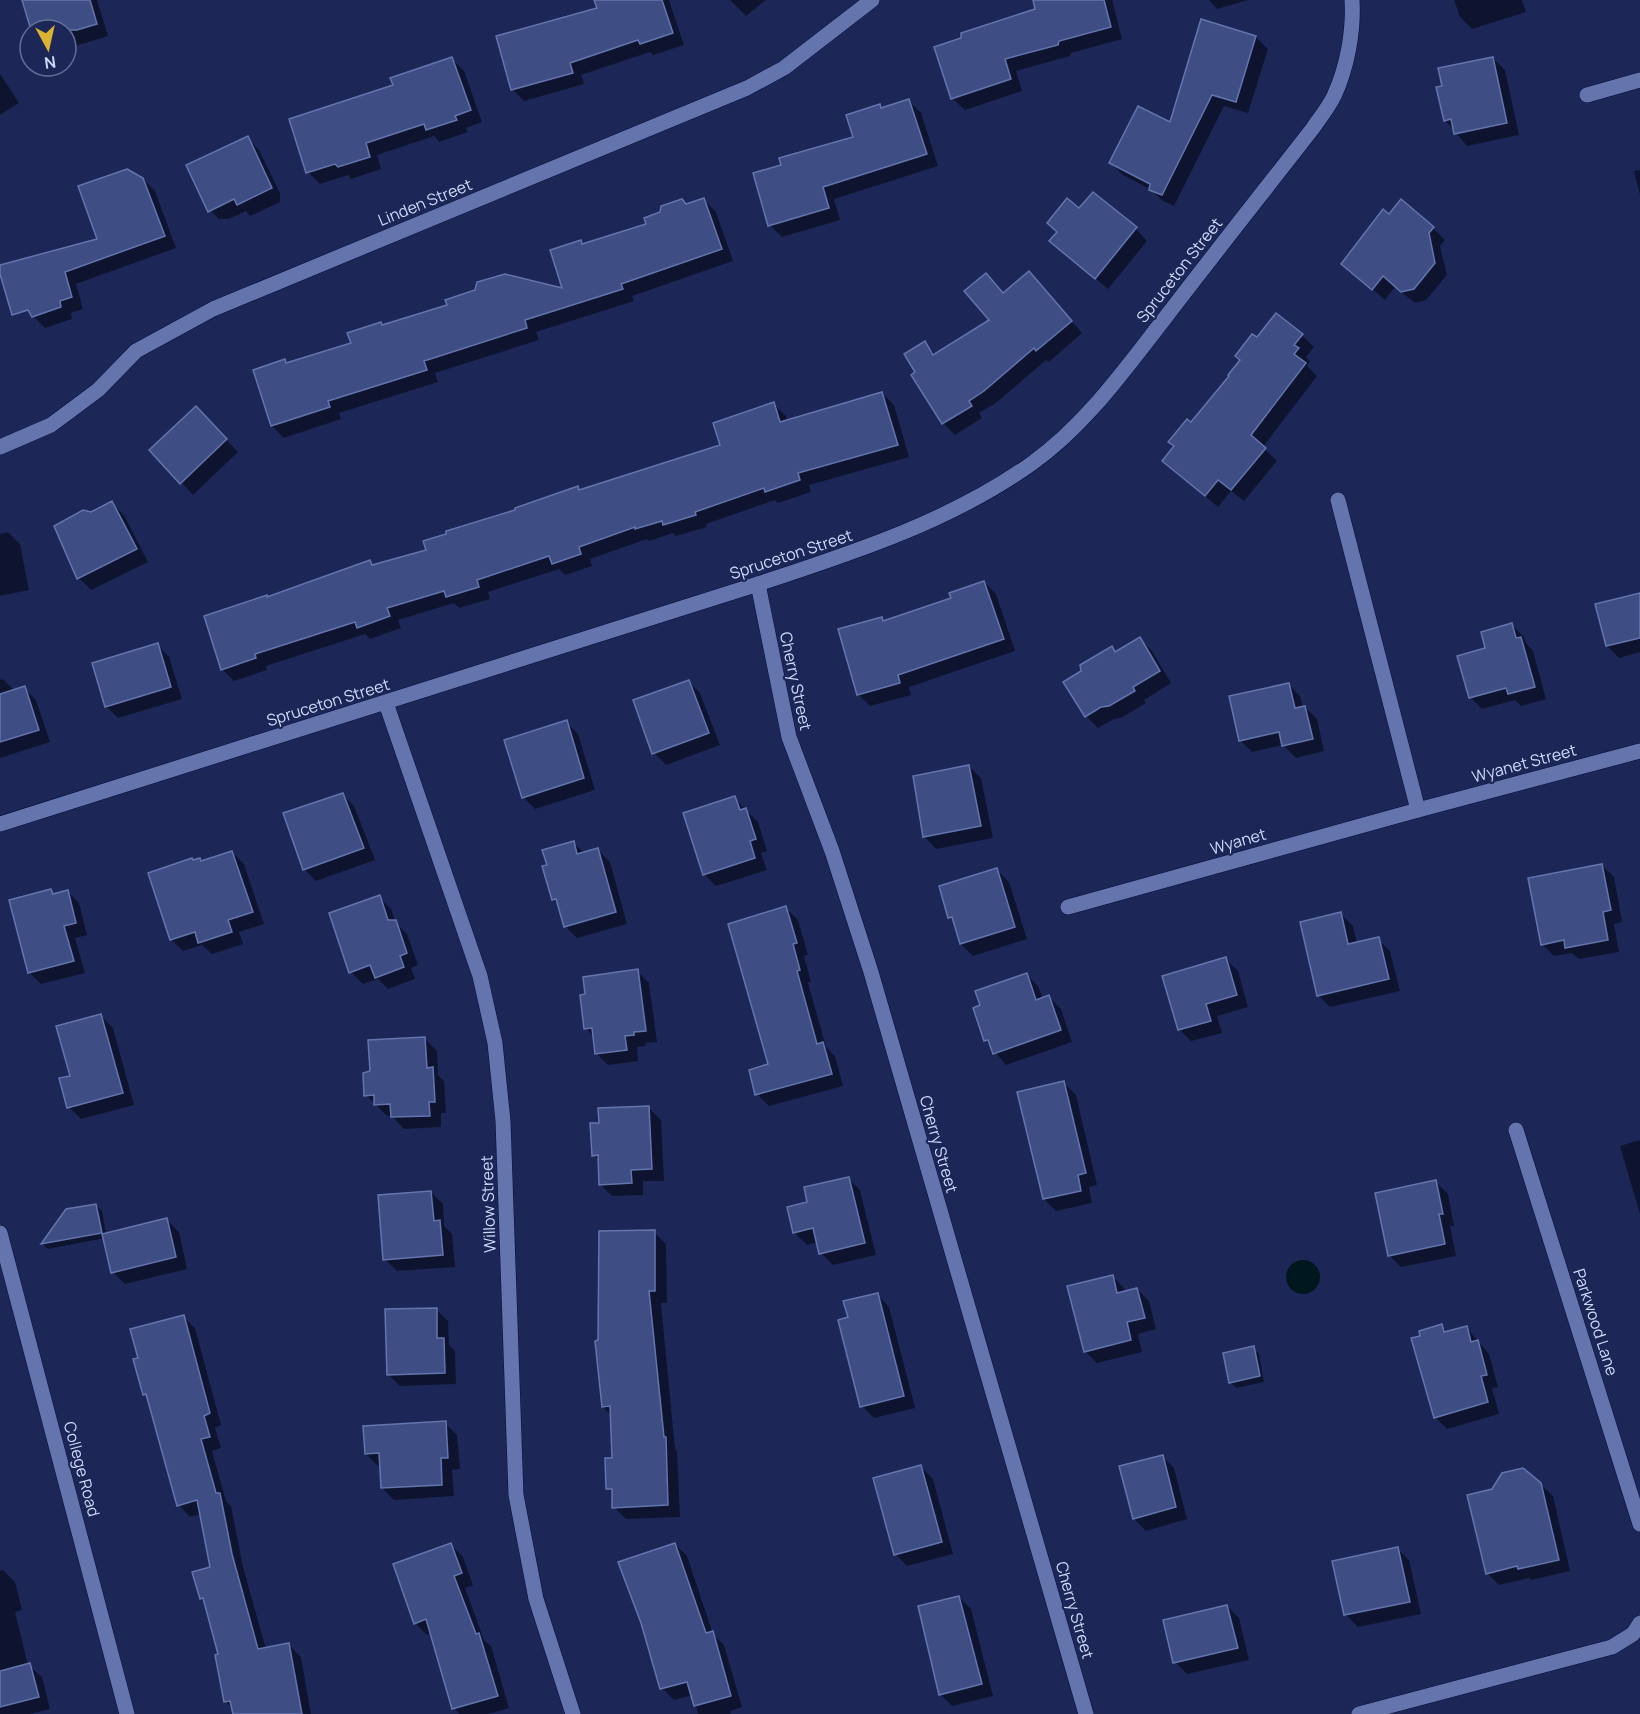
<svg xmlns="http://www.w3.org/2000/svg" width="1640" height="1714" viewBox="0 0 1640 1714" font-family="Manrope,sans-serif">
<rect width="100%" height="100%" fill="#1c2758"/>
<circle fill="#00181d" cx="1303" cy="1277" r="17"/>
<g fill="#0007">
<polygon points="23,0 97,0 108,36 66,49 66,30 32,30"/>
<polygon points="596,0 669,0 684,45 653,55 650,52 581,75 584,84 524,101 512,89 599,9"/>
<polygon points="730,0 766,0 746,16"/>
<polygon points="1034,0 1112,0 1122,39 1071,53 1070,56 1016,71 1022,91 965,110 952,98 1037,10"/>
<polygon points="1209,0 1248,0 1217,9"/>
<polygon points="1454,0 1522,0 1526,12 1472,29 1460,17"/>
<polygon points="1256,37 1268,49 1248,113 1224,106 1174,206 1163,201 1150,189 1123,175 1111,163 1170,124"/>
<polygon points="1493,58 1505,70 1519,135 1467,146 1445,120"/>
<polygon points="452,59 464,71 482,122 466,128 468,132 439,142 434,136 377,155 381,169 351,179 348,175 320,184 308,172 291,120 395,86"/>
<polygon points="0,74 19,103 0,115"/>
<polygon points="909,101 921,113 938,166 834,199 840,220 782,237 770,225 783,166 855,138 880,106 883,109"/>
<polygon points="247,138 259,150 280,193 280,202 250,216 246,211 229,219 219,219 207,207"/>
<polygon points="1640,170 1640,195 1634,171"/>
<polygon points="143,179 155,191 176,248 76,284 83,309 71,313 72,319 45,328 33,316 21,294 99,240"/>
<polygon points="704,200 716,212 733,261 632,296 634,301 536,332 539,340 435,373 438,382 339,413 341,419 284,438 272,426 285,361 288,364 352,344 381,324 384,327 564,290 580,241 584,245 648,225 687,205"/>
<polygon points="1080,210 1136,229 1147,241 1108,289 1051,241"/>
<polygon points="1389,216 1433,228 1445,240 1440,246 1447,275 1426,300 1415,303 1395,287 1385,300 1343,264"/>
<polygon points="1029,273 1082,333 1049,362 1046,360 996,403 979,413 982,418 955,435 943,423 924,343 936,355 991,320 986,275 1004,294"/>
<polygon points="1302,335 1314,347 1306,357 1310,361 1307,366 1317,376 1263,447 1277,461 1244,501 1231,491 1218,507 1164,461 1258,339"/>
<polygon points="882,393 894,405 909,457 809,485 811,492 778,503 775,500 706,524 707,527 676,536 673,533 649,541 647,539 590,559 592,566 565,575 559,569 488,592 490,599 459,608 454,603 398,620 401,628 370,639 365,634 266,666 267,670 234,681 222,669 267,598 370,562 375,566 428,551 517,511 577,488 580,491 722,446 774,404 786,416 787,421"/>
<polygon points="208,420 238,452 193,495 151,450"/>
<polygon points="112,503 124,515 148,562 91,590 79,578 56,527"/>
<polygon points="8,532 20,544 29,590 0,596 0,534"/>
<polygon points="984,582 996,594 1015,651 909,687 911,695 870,706 858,694 882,618 885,622 953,599"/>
<polygon points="1640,594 1640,652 1619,658 1607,646"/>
<polygon points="1512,625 1524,637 1526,643 1533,651 1546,699 1521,706 1515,700 1482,709 1470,697 1487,650"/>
<polygon points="1140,639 1152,651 1171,683 1144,700 1146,703 1121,718 1114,719 1098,728 1086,716 1083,671 1111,648 1116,653"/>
<polygon points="157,645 169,657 182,699 118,718 106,706"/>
<polygon points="3,679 15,691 24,688 36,700 50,742 0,758 0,680"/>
<polygon points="688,681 700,693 720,745 666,765 654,753"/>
<polygon points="1288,684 1300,696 1303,708 1305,707 1317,719 1324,751 1296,758 1283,745 1252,752 1240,740"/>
<polygon points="566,722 578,734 595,790 535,809 523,797"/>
<polygon points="969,766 981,778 993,838 936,849 924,836"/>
<polygon points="342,794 354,806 375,860 316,881 304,869"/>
<polygon points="734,798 758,822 767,851 761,853 767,870 716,886 704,874"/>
<polygon points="573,842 584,853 598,850 610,862 627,924 577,938 565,926 559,906 553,899 549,866"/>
<polygon points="232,852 244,864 264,924 239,932 243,944 212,954 202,945 183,951 171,939 194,862 202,862"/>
<polygon points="1602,865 1614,877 1622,922 1614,924 1619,952 1579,959 1572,953 1554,956 1542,944"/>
<polygon points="997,870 1009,882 1027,939 973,956 961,944 955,923 950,917"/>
<polygon points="51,891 55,895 67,891 79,903 87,935 75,938 85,973 41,984 29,972"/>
<polygon points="379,897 391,909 396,923 407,934 418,965 411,968 415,979 388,989 378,979 363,984 351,972"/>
<polygon points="786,908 798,920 808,955 804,956 811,982 808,983 826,1047 835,1056 843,1086 769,1106 757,1094 769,1066"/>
<polygon points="1341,914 1353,926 1357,944 1378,939 1390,951 1400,991 1330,1007 1318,995"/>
<polygon points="1226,959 1238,971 1248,1007 1217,1016 1222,1033 1191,1041 1179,1029"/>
<polygon points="637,971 649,983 657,1042 645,1043 646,1046 637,1047 638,1061 608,1065 596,1053 594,1037 586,1028"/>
<polygon points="1026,974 1038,986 1043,999 1049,997 1061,1009 1072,1042 1006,1065 986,1041 975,1009"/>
<polygon points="101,1016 113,1028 134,1105 81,1119 69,1107 71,1077"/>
<polygon points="425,1039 437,1051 438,1075 444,1081 446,1113 441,1113 441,1127 404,1129 392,1116 387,1116 366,1095 371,1072"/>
<polygon points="1064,1083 1076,1095 1097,1185 1089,1187 1092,1203 1056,1211 1044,1199"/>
<polygon points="649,1108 661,1120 664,1181 643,1181 643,1195 612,1196 600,1184 599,1161 594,1155 600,1125"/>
<polygon points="1640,1140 1640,1214 1620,1146"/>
<polygon points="848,1178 860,1190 876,1255 833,1265 821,1253 818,1242 807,1245 795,1233 789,1208 809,1203"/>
<polygon points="1436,1182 1448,1194 1454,1226 1450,1226 1456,1256 1401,1267 1389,1255"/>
<polygon points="431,1192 443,1204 444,1226 452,1234 455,1267 397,1271 385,1259"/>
<polygon points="96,1205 102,1211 106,1234 167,1220 179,1232 187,1269 125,1284 113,1272 105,1238 48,1249 43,1244 67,1211"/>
<polygon points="654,1232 666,1244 667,1303 661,1303 675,1449 677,1451 680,1517 626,1519 614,1507 614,1494 608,1488 614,1460 612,1416 603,1407 600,1342"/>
<polygon points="1112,1276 1124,1288 1125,1293 1137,1289 1149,1301 1156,1329 1138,1334 1142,1352 1097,1363 1085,1351"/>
<polygon points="877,1294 889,1307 915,1408 874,1418 862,1406 849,1318"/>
<polygon points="436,1309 448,1321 449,1345 455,1351 456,1384 400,1386 388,1374"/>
<polygon points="183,1316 195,1328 221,1425 215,1428 221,1448 212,1451 226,1501 231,1506 243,1567 266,1649 289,1645 301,1657 311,1714 234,1714 233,1709 226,1702 220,1655 206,1603 201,1599 212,1568 201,1514 190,1517 179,1505 149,1400 144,1394 140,1359"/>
<polygon points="1441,1326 1448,1333 1467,1328 1489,1354 1498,1387 1492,1388 1499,1414 1447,1429 1435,1417 1422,1337"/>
<polygon points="1253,1348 1259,1354 1264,1382 1236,1388 1230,1382"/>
<polygon points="445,1423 457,1435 460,1469 452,1470 454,1496 394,1500 382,1488 381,1466 378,1466 366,1454"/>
<polygon points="1162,1456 1174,1468 1187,1519 1146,1531 1134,1519"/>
<polygon points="921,1467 933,1479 953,1554 907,1566 895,1554"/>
<polygon points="1540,1484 1553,1496 1570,1571 1531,1580 1529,1578 1499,1585 1487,1573"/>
<polygon points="675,1544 687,1556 713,1634 724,1645 742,1707 730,1711 731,1714 698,1714 693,1695 674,1700 662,1688"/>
<polygon points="451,1545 463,1557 473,1585 465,1588 484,1640 491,1646 509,1708 488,1714 459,1714 454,1708 430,1634 427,1635 415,1623"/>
<polygon points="1397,1548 1409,1560 1421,1614 1358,1627 1346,1615"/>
<polygon points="3,1570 15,1582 22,1610 15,1612 28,1665 42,1677 50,1709 30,1714 0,1714 0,1571"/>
<polygon points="959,1597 971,1609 993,1696 952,1706 940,1694"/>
<polygon points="1227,1606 1239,1618 1249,1660 1187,1674 1175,1662"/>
</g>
<g fill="#3e4d83" stroke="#6475ae" stroke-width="1.5">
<polygon points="22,0 90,0 97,24 77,30 31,30"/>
<polygon points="594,0 662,0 673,33 640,44 638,40 570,63 573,73 511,90 496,36 597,8"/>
<polygon points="1033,0 1104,0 1111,27 1059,41 1058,45 1005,59 1011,79 951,99 934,47 961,38 961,33 1035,9"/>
<polygon points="1201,19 1256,36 1236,102 1212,95 1162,195 1149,190 1150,184 1109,163 1138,106 1170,122"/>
<polygon points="452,57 471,110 455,116 457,120 426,130 424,124 366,143 370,157 338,167 335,164 306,173 289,119 393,85 390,78"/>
<polygon points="1493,57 1507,123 1454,134 1451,119 1444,121 1436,87 1442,86 1438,68"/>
<polygon points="909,99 927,154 823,187 829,208 768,226 753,173 781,165 779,158 853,137 846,115 880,104 881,108"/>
<polygon points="248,136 272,188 237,205 234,199 208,212 186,165"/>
<polygon points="127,169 143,178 165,236 65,272 72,297 60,301 61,307 32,317 28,310 12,315 0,274 0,265 97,239 78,186"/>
<polygon points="1093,192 1137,227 1095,279 1049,241 1057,232 1047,223 1067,198 1079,208"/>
<polygon points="704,198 722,249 621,284 623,289 525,320 527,328 424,361 427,370 328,401 330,407 271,426 253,370 285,359 286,363 351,343 347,333 381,322 382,325 447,305 445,300 475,290 477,282 505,274 562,288 550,250 581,240 582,244 646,224 644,218 660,212 661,206 682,199 686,204"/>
<polygon points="1401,199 1434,227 1429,233 1435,263 1414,289 1401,292 1383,276 1372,290 1341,264 1383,209 1389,214"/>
<polygon points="1029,271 1072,321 1036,351 1034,348 984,391 969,401 972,406 942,424 911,375 915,372 904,354 925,341 933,355 989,320 964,291 986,273 1003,293"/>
<polygon points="1276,313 1303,334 1294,345 1299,348 1294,354 1306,363 1251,435 1266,448 1231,490 1218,480 1205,496 1162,461 1174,446 1168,442 1187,419 1191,422 1229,376 1228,375 1240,360 1235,356 1252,334 1257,337"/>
<polygon points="882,392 898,445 798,473 800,480 765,492 764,488 695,512 696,515 663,525 662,521 635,529 635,527 579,547 581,554 552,564 549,556 477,580 479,587 446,597 444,591 387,608 390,616 357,628 355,622 255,654 256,658 221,670 204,616 267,595 267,597 370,560 372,565 426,550 423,541 446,534 446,531 515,510 515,508 578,486 579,490 720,445 713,423 774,402 780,422"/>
<polygon points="196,406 227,439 180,484 149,450"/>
<polygon points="112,501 137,549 77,579 54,526 83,510 91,512"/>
<polygon points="984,581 1004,639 898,675 900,683 857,695 838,629 882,617 883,621 951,598 949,593"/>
<polygon points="1640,593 1640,638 1606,646 1595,604"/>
<polygon points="1512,623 1516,638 1521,637 1535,687 1508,694 1506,688 1469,698 1457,656 1485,648 1481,632"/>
<polygon points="1140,637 1160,671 1133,687 1135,691 1109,706 1101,707 1085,717 1063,682 1081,671 1080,665 1112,646 1115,652"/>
<polygon points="158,643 171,687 105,707 92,663"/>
<polygon points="689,680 709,733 652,754 633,700"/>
<polygon points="1289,683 1295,708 1305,706 1313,739 1282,746 1279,732 1239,741 1229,696"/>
<polygon points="25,686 39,730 0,742 0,694"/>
<polygon points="567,720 584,778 522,798 504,740"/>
<polygon points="969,765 981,826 923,837 913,776"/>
<polygon points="343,793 364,848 303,870 283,813"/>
<polygon points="735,796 740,810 746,808 756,839 750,841 755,858 703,875 683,813"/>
<polygon points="574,841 577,854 598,848 616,912 564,927 556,899 552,900 542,866 547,865 542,850"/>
<polygon points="232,851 253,912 228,920 232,932 198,943 195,932 170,940 148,873 192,858 193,860 200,858 201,861"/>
<polygon points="1602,864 1611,910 1603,912 1608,940 1565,948 1564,940 1541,945 1528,878"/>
<polygon points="997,868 1015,927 960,944 952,917 948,918 939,886"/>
<polygon points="51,889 53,894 68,890 76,923 64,926 74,961 28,973 9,900"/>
<polygon points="380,895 388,920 396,920 407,953 400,956 404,967 375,978 370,965 349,973 329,913"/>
<polygon points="786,906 797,943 793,944 800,970 797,971 817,1044 823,1042 832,1074 755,1095 749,1070 768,1064 728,924"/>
<polygon points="1341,912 1348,944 1379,937 1389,979 1317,996 1300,922"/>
<polygon points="1226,957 1237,995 1206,1004 1211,1021 1178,1030 1162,976"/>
<polygon points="638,969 646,1031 634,1032 634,1035 625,1036 627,1050 595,1054 592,1028 584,1029 580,995 585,994 583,977"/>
<polygon points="1027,973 1036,1000 1049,995 1061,1030 993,1054 988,1040 984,1041 973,1008 980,1005 975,991"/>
<polygon points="101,1014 123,1093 67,1108 59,1078 70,1076 56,1026"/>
<polygon points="425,1037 427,1068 433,1067 435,1102 429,1102 430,1116 391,1117 390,1104 374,1105 374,1095 364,1096 363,1073 370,1071 368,1040"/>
<polygon points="1064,1081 1086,1173 1078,1175 1081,1191 1043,1199 1017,1092"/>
<polygon points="649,1106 652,1169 631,1170 632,1183 599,1185 598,1155 592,1156 590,1123 599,1123 598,1108"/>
<polygon points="849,1177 865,1243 819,1254 813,1228 793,1233 787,1207 807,1202 804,1187"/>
<polygon points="1436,1180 1443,1214 1439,1214 1445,1244 1388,1256 1375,1193"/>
<polygon points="431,1191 434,1221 440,1220 443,1255 383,1260 378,1195"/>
<polygon points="96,1204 102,1233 41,1244 66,1209"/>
<polygon points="167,1218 176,1257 111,1273 102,1234"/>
<polygon points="655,1230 655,1291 649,1291 664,1437 666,1437 668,1505 612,1508 612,1489 606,1489 605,1458 612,1458 610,1406 602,1407 595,1341 598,1340 599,1231"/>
<polygon points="1113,1275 1117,1293 1137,1288 1145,1318 1127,1322 1131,1340 1084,1352 1067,1286"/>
<polygon points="878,1293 904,1396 860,1407 838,1320 848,1317 843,1301"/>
<polygon points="437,1308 437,1338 444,1338 445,1373 387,1375 385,1309"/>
<polygon points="184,1315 210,1413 204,1416 210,1437 201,1439 216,1493 220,1493 232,1554 258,1649 289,1643 302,1714 233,1714 230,1701 224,1702 215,1655 218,1654 203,1598 200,1599 192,1572 210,1567 197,1500 177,1506 146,1394 143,1395 133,1359 138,1358 130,1329"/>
<polygon points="1442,1324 1444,1332 1467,1326 1471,1342 1478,1340 1487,1375 1481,1376 1488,1402 1434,1418 1411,1338 1420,1336 1419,1331"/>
<polygon points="1254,1346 1260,1376 1229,1383 1223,1353"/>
<polygon points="446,1421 448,1458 441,1458 442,1485 381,1488 379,1453 365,1454 363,1426"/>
<polygon points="1163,1455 1176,1507 1133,1519 1119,1466"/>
<polygon points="921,1465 942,1542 894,1555 873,1478"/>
<polygon points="1523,1468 1541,1483 1559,1560 1518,1569 1517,1566 1486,1574 1467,1495 1492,1489 1502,1473"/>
<polygon points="451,1543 462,1573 454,1576 476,1634 479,1633 498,1696 452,1709 426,1619 414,1624 393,1564"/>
<polygon points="675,1543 706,1633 713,1631 731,1696 694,1706 687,1682 660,1689 641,1623 618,1562"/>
<polygon points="1398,1547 1410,1602 1344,1615 1332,1561"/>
<polygon points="959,1596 982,1684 939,1695 918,1606"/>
<polygon points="1227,1605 1238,1648 1173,1663 1163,1620"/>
<polygon points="30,1663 39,1697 0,1707 0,1671"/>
</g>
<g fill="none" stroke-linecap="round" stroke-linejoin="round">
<defs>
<g id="minor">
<polyline points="1587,95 1640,80"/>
<polyline points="0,447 51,425 98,390 136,351 213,309 747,88 784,68 872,0"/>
<polyline points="1338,500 1418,810"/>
<polyline points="758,584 789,737 832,851 871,972 1086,1714"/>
<polyline points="386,703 480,976 495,1043 503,1121 516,1495 536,1599 573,1714"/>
<path d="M0,824L758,584C852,553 949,522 1031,464C1085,426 1125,369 1165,318C1214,254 1264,191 1313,128C1320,118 1328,108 1334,96C1347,68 1354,31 1352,0"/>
<polyline points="1068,907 1418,810 1640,751"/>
<polyline points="1516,1130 1640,1524"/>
<polyline points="0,1233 127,1714"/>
<polyline points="1359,1714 1612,1647 1633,1634 1640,1623"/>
</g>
</defs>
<use href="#minor" stroke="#080c3c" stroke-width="16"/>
<use href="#minor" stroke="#6475ae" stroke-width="15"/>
</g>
<g text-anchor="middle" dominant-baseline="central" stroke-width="4.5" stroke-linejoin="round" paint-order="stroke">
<g font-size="16" fill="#cfdaf9" stroke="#1c2758">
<text transform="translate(425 202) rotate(-22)">Linden Street</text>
<text transform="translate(1179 270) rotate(-52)">Spruceton Street</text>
<text transform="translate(791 554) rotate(-18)">Spruceton Street</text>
<text transform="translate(796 681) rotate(78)">Cherry Street</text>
<text transform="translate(328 702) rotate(-17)">Spruceton Street</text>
<text transform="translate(1524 763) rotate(-15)">Wyanet Street</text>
<text transform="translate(1238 841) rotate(-16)">Wyanet</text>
<text transform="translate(939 1144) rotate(74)">Cherry Street</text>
<text transform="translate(488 1204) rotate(-92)">Willow Street</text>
<text transform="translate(1596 1322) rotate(72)">Parkwood Lane</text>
<text transform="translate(82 1469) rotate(75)">College Road</text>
<text transform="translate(1075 1610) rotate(74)">Cherry Street</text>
</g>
</g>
<g transform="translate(48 48) rotate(172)"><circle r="28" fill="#1c2758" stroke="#646f98" stroke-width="1.5"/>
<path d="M0-4.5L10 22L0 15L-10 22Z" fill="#dbb333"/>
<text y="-9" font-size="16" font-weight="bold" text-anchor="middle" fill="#cfdaf9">N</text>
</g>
</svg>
